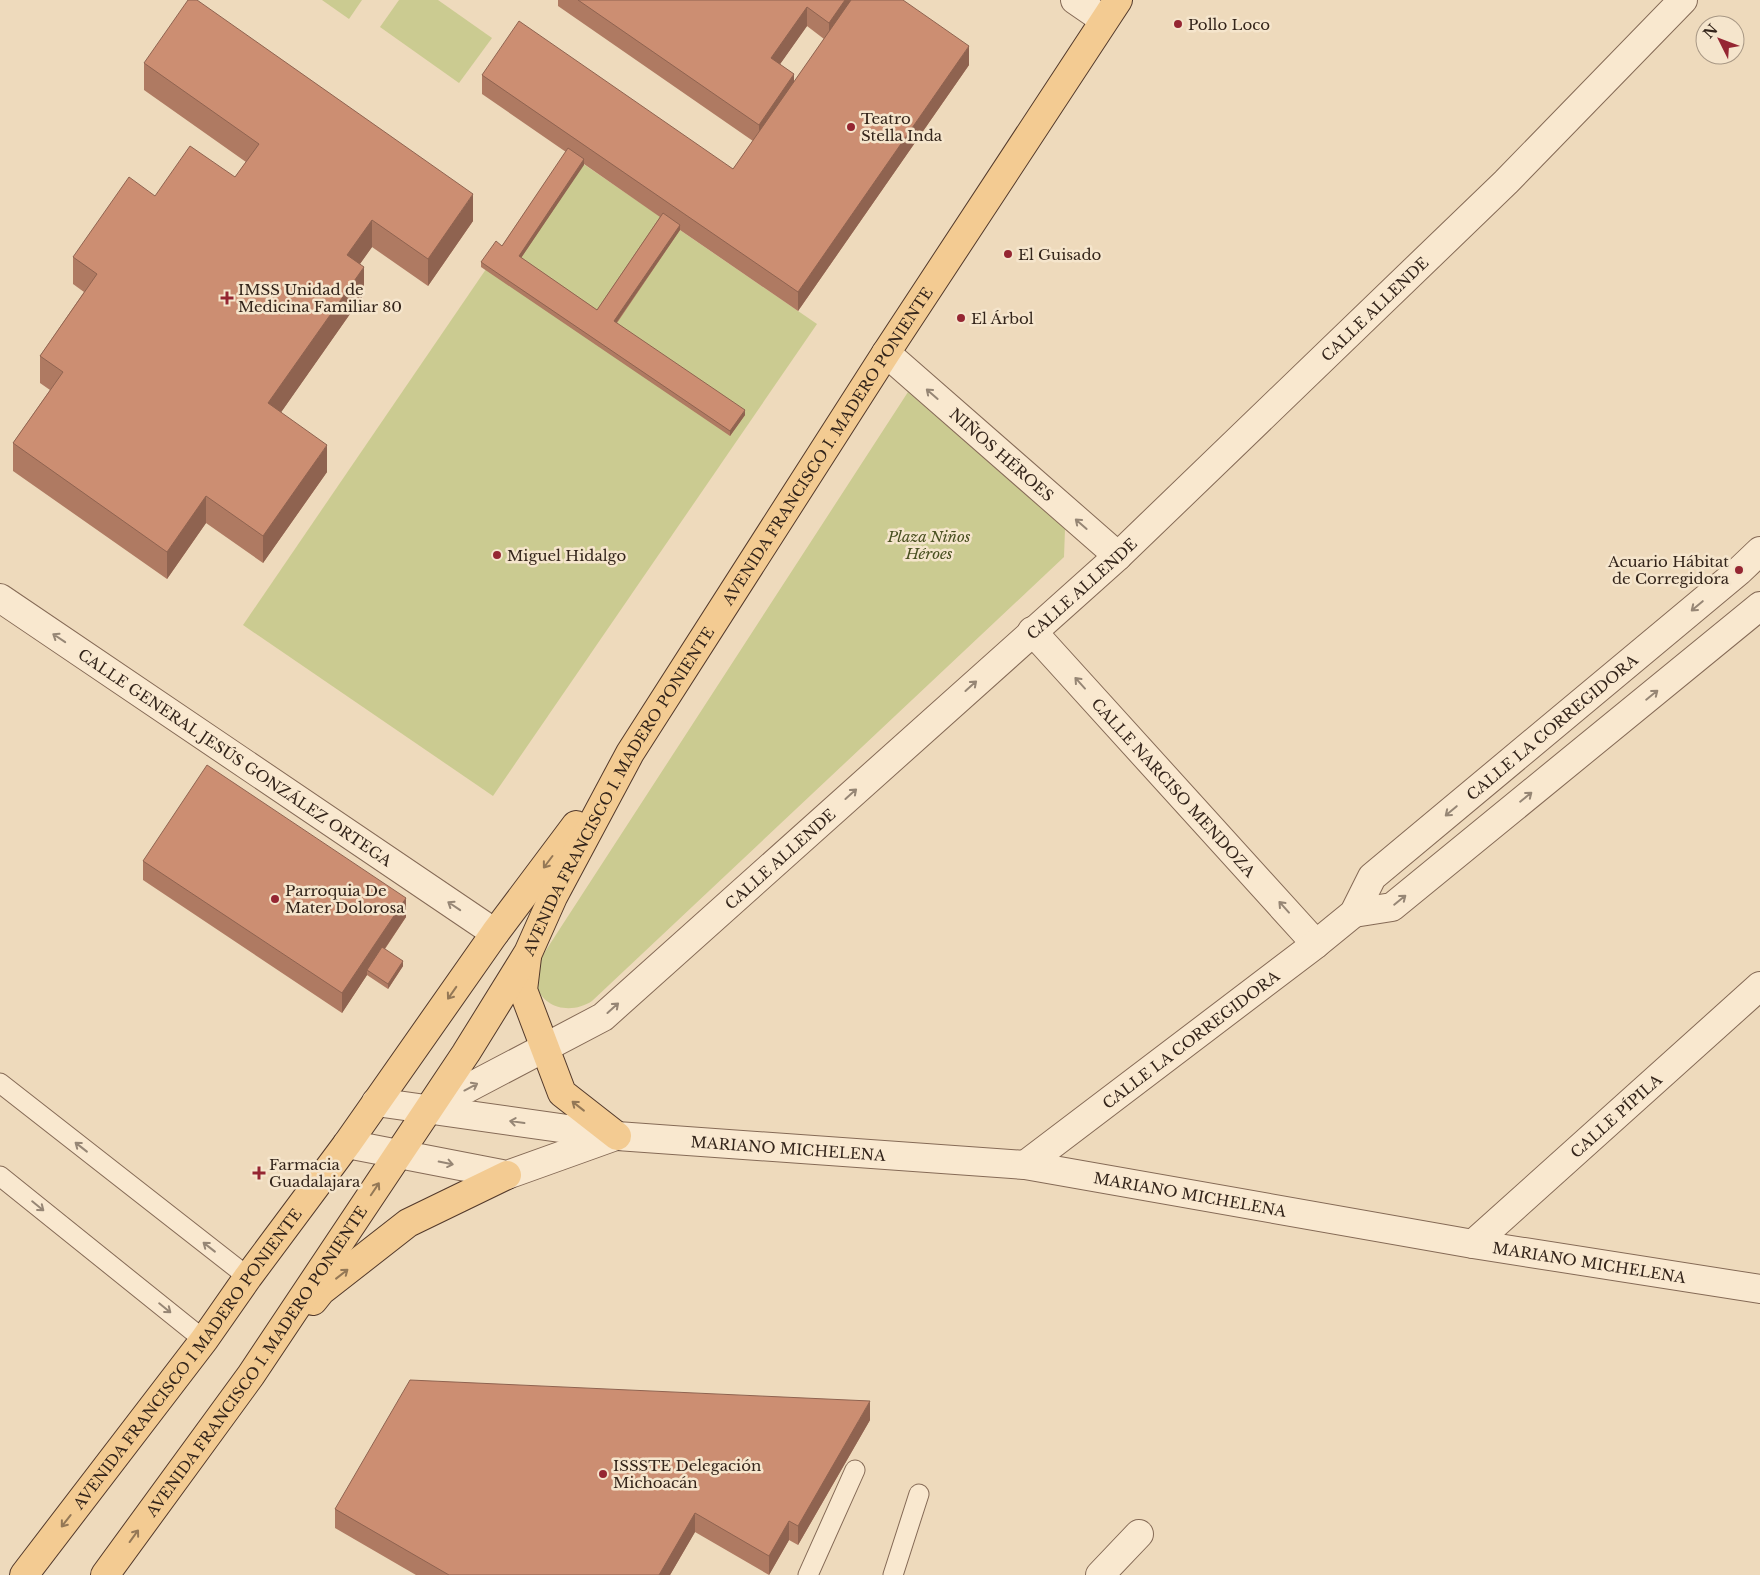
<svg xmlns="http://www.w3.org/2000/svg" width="1760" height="1575" viewBox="0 0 1760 1575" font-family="'Libre Baskerville',serif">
<rect width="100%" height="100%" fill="#eedabc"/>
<g fill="#cbcb91">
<polygon points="322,0 362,0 349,19"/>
<polygon points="399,0 438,0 492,38 459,83 380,27"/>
<polygon points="566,152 817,324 493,796 243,625"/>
<path d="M908,392L1065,529L1064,557L592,1001C573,1014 543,1010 536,984C535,978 537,970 537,964Z"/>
</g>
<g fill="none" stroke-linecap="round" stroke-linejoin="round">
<defs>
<g id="service">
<polyline points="0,1083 248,1277"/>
<polyline points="0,1176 204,1340"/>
<polyline points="808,1575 855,1470"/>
<polyline points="893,1575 919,1494"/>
</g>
<g id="minor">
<polyline points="1075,0 1104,20"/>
<path id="s1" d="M886,353L1118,556"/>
<path id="s2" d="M0,598L495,933"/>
<path id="s3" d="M1032,631L1316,944"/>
<path id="s4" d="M428,1109L603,1017L1118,556L1506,182L1683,0"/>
<path id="s5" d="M1473,1244L1760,986"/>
<polyline points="1100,1575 1139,1534"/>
</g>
<g id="tertiary">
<polyline points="1354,913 1392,907 1760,606"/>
<path id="s6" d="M376,1102L617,1136L1025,1165L1473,1244L1760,1289"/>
<polyline points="347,1144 507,1175 613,1137"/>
<path id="s7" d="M1025,1165L1316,944L1354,913L1372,877L1739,571L1760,551"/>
</g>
<g id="primary">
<polyline points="527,957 523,990 562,1093 617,1136"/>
<polyline points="313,1301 321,1291 408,1223 507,1175"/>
<path id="s8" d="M24,1575L204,1340L248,1277L347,1144L495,933L576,825"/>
<path id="s9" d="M105,1575L251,1375L466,1053L528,953L553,897L630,753L886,353L1118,0"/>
</g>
</defs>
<use href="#service" stroke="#856a56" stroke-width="21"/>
<use href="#minor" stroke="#856a56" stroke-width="30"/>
<use href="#tertiary" stroke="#856a56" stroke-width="30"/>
<use href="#primary" stroke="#52392b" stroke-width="30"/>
<use href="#service" stroke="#f9e8cf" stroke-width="19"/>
<use href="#minor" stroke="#f9e8cf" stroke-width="28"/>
<use href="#tertiary" stroke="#f9e8cf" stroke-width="28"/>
<use href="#primary" stroke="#f3cb92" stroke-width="28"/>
</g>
<g fill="#af7a62" fill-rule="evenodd">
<path d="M558,0H903L969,65L798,311L680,230L617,323L745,415L730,436L481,267V262L502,246L566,152L482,94V75L733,169L753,141L558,6ZM807,26L824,39L794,82L780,64ZM584,164L660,217L597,310L521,258Z"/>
<polygon points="144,63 473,221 428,286 372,247 360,264 364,294 281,412 327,472 263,563 206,523 167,579 13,471 13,443 50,390 40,383 40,356 84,292 73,284 73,257 235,177 246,162 144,90"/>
<polygon points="143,861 406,917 385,949 403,966 388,989 367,975 342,1013 143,880"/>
<polygon points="870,1420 798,1545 789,1540 769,1575 695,1532 670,1575 416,1575 335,1528 335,1509"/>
</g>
<g fill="#8f6350">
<polygon points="845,0 858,0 829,42 829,23"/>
<polygon points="807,7 807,26 771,77 771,58"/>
<polygon points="969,46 969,65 798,311 798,292"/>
<polygon points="794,74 794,93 759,144 759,125"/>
<polygon points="584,159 584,165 519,261 519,256"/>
<polygon points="473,194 473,221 428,286 428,259"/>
<polygon points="372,220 372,247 347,282 347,255"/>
<polygon points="680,225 680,230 614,326 614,321"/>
<polygon points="364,267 364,294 268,431 268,403"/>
<polygon points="745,410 745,415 730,436 730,431"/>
<polygon points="327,445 327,472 263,563 263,536"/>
<polygon points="206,496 206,523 167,579 167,552"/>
<polygon points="406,898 406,917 369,972 367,970 367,975 342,1013 342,993"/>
<polygon points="403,961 403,966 388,989 388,984"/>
<polygon points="870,1401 870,1420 798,1545 798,1526"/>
<polygon points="695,1513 695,1532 670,1575 659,1575"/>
<polygon points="789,1521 789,1540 769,1575 769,1556"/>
</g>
<g fill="#cc8e72" stroke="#8f6350">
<polygon points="188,0 197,0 473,194 428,259 372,220 347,255 364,267 268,403 327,445 263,536 206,496 167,552 13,443 63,372 40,356 97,274 73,257 129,177 155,196 190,146 235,177 259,144 144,63"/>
<polygon points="578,0 845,0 829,23 807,7 771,58 794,74 759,125"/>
<polygon points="851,0 903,0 969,46 798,292 482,75 519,21 733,169"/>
<polygon points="568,148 584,159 519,256 597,310 663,213 680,225 614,321 745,410 730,431 481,262 496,241 502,246"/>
<polygon points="207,765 406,898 342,993 143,861"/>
<polygon points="382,947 403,961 388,984 367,970"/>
<polygon points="410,1380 870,1401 798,1526 789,1521 769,1556 695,1513 659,1575 449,1575 335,1509"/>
</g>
<defs><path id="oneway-shaft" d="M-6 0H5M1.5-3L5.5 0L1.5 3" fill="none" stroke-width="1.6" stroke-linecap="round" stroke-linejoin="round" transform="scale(1.25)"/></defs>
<g stroke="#968675">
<use href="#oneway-shaft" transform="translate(932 394) rotate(-139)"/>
<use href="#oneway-shaft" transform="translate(1081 524) rotate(-139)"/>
<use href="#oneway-shaft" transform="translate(1697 606) rotate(140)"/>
<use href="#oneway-shaft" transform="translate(59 638) rotate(-146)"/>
<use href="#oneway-shaft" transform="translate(1080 683) rotate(-132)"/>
<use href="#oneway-shaft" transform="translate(971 686) rotate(-42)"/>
<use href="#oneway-shaft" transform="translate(1652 695) rotate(-39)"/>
<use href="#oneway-shaft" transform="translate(851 794) rotate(-42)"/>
<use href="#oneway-shaft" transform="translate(1526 797) rotate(-39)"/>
<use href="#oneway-shaft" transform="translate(1451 811) rotate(140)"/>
<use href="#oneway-shaft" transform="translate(1400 900) rotate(-39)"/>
<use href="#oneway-shaft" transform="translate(454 906) rotate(-146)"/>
<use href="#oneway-shaft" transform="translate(1284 907) rotate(-132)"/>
<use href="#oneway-shaft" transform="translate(613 1008) rotate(-42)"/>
<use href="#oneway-shaft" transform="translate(471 1087) rotate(-28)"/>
<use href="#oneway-shaft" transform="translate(517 1122) rotate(-172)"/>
<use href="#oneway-shaft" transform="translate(81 1147) rotate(-142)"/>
<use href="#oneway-shaft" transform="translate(446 1163) rotate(11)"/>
<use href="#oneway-shaft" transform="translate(38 1206) rotate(39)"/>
<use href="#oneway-shaft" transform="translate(209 1247) rotate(-142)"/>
<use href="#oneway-shaft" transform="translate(165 1308) rotate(39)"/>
</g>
<g stroke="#947856">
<use href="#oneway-shaft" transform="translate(548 862) rotate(127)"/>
<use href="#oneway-shaft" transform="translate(452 993) rotate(125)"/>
<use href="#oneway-shaft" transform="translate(578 1106) rotate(-142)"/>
<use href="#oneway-shaft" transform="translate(375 1189) rotate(-56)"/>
<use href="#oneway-shaft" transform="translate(342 1274) rotate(-38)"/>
<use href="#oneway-shaft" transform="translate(66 1521) rotate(128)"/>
<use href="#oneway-shaft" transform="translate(134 1536) rotate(-54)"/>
</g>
<g fill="#952632" stroke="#f5e5cc" stroke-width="2">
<circle cx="1178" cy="24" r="5"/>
<circle cx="851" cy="127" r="5"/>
<circle cx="1008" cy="254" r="5"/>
<path d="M224.5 290.5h5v5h5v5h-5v5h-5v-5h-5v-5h5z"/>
<circle cx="961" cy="318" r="5"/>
<circle cx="497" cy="555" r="5"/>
<circle cx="1739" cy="570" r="5"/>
<circle cx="275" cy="899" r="5"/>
<path d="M256.5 1165.5h5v5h5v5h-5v5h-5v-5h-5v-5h5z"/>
<circle cx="603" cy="1474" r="5"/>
</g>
<g text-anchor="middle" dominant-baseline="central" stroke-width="5" stroke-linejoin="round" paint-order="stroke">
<g font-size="15" fill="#34251b" stroke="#f5e5cc" text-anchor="start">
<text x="1188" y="24">Pollo Loco</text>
<text x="861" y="118">Teatro<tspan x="861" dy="17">Stella Inda</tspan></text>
<text x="1018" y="254">El Guisado</text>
<text x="238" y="289">IMSS Unidad de<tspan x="238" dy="17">Medicina Familiar 80</tspan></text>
<text x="971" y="318">El Árbol</text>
<text x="507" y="555">Miguel Hidalgo</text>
<text x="1729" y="561" text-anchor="end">Acuario Hábitat<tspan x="1729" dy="17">de Corregidora</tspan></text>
<text x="285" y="890">Parroquia De<tspan x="285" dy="17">Mater Dolorosa</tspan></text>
<text x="269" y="1164">Farmacia<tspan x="269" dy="17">Guadalajara</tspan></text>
<text x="613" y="1465">ISSSTE Delegación<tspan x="613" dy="17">Michoacán</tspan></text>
</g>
<g font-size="15" fill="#34251b" stroke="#f5e5cc">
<text stroke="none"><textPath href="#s4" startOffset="1245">CALLE ALLENDE</textPath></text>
<text stroke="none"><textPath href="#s9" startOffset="1342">AVENIDA FRANCISCO I. MADERO PONIENTE</textPath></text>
<text stroke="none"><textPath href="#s1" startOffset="154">NIÑOS HÉROES</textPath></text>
<text stroke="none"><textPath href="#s4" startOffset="840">CALLE ALLENDE</textPath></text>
<text stroke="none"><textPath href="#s7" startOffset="689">CALLE LA CORREGIDORA</textPath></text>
<text stroke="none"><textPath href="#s2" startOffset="284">CALLE GENERAL JESÚS GONZÁLEZ ORTEGA</textPath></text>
<text stroke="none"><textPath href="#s3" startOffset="211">CALLE NARCISO MENDOZA</textPath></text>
<text stroke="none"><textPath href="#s9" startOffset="938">AVENIDA FRANCISCO I. MADERO PONIENTE</textPath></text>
<text stroke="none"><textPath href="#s4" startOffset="435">CALLE ALLENDE</textPath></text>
<text stroke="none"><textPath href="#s7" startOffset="208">CALLE LA CORREGIDORA</textPath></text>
<text stroke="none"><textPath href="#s5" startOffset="192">CALLE PÍPILA</textPath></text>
<text stroke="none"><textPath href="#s6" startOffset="415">MARIANO MICHELENA</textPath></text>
<text stroke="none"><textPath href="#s6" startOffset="820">MARIANO MICHELENA</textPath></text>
<text stroke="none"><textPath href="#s6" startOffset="1225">MARIANO MICHELENA</textPath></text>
<text stroke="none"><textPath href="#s8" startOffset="271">AVENIDA FRANCISCO I MADERO PONIENTE</textPath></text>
<text stroke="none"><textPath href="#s9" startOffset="262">AVENIDA FRANCISCO I. MADERO PONIENTE</textPath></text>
</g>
<g font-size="15" font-style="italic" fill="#4a5121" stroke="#f5e5cc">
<text x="929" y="536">Plaza Niños<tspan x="929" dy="17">Héroes</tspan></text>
</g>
</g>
<g transform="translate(1720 40) rotate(312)"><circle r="24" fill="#f5e5cc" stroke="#a89885"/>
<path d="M0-4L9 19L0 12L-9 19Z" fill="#952632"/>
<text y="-8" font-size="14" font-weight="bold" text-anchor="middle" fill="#34251b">N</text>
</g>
</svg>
